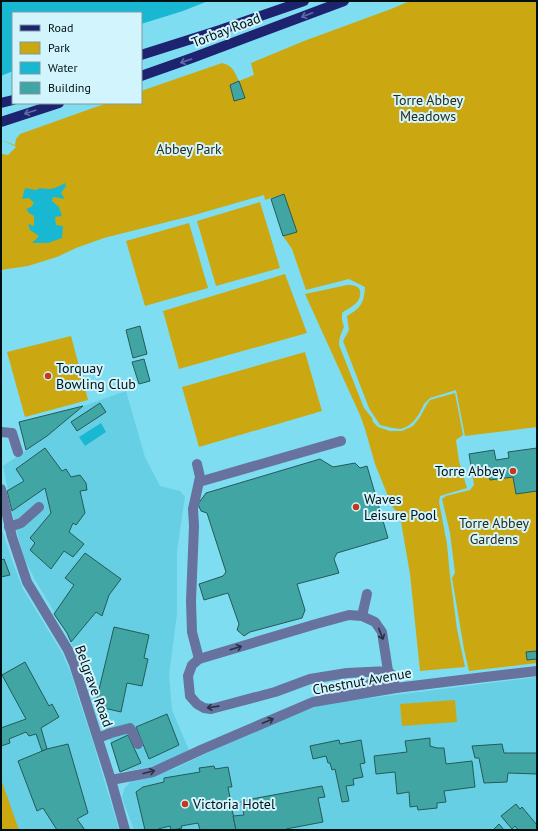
<svg xmlns="http://www.w3.org/2000/svg" width="538" height="831" viewBox="0 0 538 831" font-family="'PT Sans',sans-serif">
<rect width="100%" height="100%" fill="#7fddf1"/>
<g fill="#67cfe4">
<polygon points="126,391 145,457 160,486 180,491 185,497 177,551 177,614 169,675 172,710 189,750 155,766 120,772 111,743 95,706 86,678 71,642 67,633 35,580 24,558 15,525 3,466 6,464 47,436 83,406"/>
<polygon points="1,527 13,563 23,589 62,653 71,673 78,697 91,736 119,830 11,830 1,807"/>
<polygon points="537,677 537,830 134,830 122,798 124,789 132,780 174,769 224,745 292,715 323,704"/>
</g>
<g fill="#cba812">
<path d="M410,1H537V427L465,436L456,390L430,398L424,404L419,414L414,421L408,426L401,429L392,428L380,425L369,408L343,341L349,330L347,316C361,308 364,303 365,287L349,279L306,290L292,249L283,236L296,232L284,194L265,200L264,195L191,216L104,238L76,248L57,257L28,266L1,270V155L3,154L8,155L16,147L15,146L1,140L15,145L16,139L20,134L107,103H141V91L222,63C234,66 234,72 239,81L254,75L251,63L304,41L391,9Z"/>
<polygon points="260,202 280,268 216,286 197,221"/>
<polygon points="189,223 208,288 145,306 126,241"/>
<polygon points="285,274 307,333 179,369 163,311"/>
<path d="M347,285C354,285 362,286 360,295C360,297 359,299 358,301C353,307 347,309 342,313V320L344,327C341,333 339,338 339,345L364,408L372,418L373,422L378,427L390,431H402L413,426L420,417L426,406L430,400L455,393L463,435L456,440L459,461L467,488L440,496L439,502L447,544L450,576L457,629L465,667L420,671L410,574L400,516L392,506L375,464L365,429L360,415L305,294Z"/>
<polygon points="71,336 88,400 25,417 7,352"/>
<polygon points="305,352 322,411 199,447 182,387"/>
<polygon points="488,470 490,480 513,477 516,494 537,491 537,663 469,671 464,649 452,578 455,573 450,533 442,499 446,496 470,490 474,485 472,472"/>
<polygon points="455,700 457,722 402,726 400,704"/>
<polygon points="1,779 19,830 1,830"/>
</g>
<g fill="#19b8d2">
<polygon points="1,1 208,1 183,11 141,24 141,13 13,13 13,71 1,76"/>
<path d="M65,183L66,186L61,193L65,199L53,197L52,201L59,207L62,216L55,217L56,225L63,226L62,238L48,243H32L39,236L30,230L28,224L34,226V216L29,213L26,209L31,207L34,203L29,198L22,199L25,188L36,190L40,188C52,190 54,189 65,183Z"/>
<polygon points="101,423 106,432 85,446 79,437"/>
</g>
<g fill="#41a5a3" stroke="#255a59">
<polygon points="239,81 245,98 234,101 230,85"/>
<polygon points="284,194 297,232 283,236 271,199"/>
<polygon points="140,326 147,354 133,358 126,330"/>
<polygon points="144,359 150,381 139,384 132,362"/>
<polygon points="100,403 106,412 77,431 71,422"/>
<polygon points="83,406 47,436 26,450 19,422"/>
<polygon points="45,448 62,471 66,469 71,477 80,475 86,483 87,490 80,491 85,513 76,525 73,523 69,532 84,544 73,557 64,551 51,569 30,550 35,543 30,538 51,513 45,488 12,511 7,491 24,481 16,469"/>
<polygon points="537,448 537,491 516,494 513,477 490,480 488,470 472,472 469,454 494,450 496,460 509,458 508,452"/>
<polygon points="320,459 333,467 355,463 360,468 367,466 388,538 337,553 334,559 339,573 297,584 305,610 302,618 250,632 244,636 237,630 239,624 228,593 204,600 199,584 223,576 226,572 207,513 201,511 198,504 206,493"/>
<polygon points="85,553 121,579 109,595 102,616 96,612 71,642 67,633 54,614 74,585 65,578"/>
<polygon points="4,559 10,575 1,577 1,560"/>
<polygon points="114,627 149,635 144,658 148,659 142,686 127,683 121,712 95,706"/>
<polygon points="537,651 537,659 527,660 526,652"/>
<polygon points="25,662 49,706 52,704 59,717 41,728 47,749 42,751 36,734 29,736 26,732 9,739 10,743 1,746 1,728 26,719 2,675"/>
<polygon points="167,714 179,745 149,759 136,727"/>
<polygon points="128,735 141,763 120,772 111,743"/>
<polygon points="430,738 430,746 437,748 444,748 446,764 472,761 475,787 444,791 446,802 437,803 437,808 418,810 417,806 410,807 409,792 397,794 395,772 376,774 374,756 407,752 405,741"/>
<polygon points="339,740 340,744 361,740 365,763 360,764 363,777 353,779 354,785 346,786 349,801 342,802 335,769 332,770 330,763 328,763 326,756 313,759 310,746"/>
<polygon points="68,744 88,813 77,819 85,830 57,830 43,808 37,811 18,761 47,749"/>
<polygon points="502,744 504,753 537,753 537,774 508,773 507,782 484,783 479,758 475,758 472,746"/>
<polygon points="214,766 215,769 228,767 232,787 228,787 236,830 200,830 198,823 181,826 182,828 173,830 171,830 170,826 158,829 158,830 145,830 136,792 143,787 164,782 164,778 200,772 199,768"/>
<polygon points="322,786 325,797 318,798 323,822 286,829 287,830 236,830 233,816 244,815 241,801"/>
<polygon points="516,804 520,809 522,807 537,825 537,830 518,830 515,826 512,829 501,816"/>
<polygon points="499,824 504,830 493,830"/>
</g>
<g fill="none" stroke-linecap="round" stroke-linejoin="round">
<g stroke="#67729e" stroke-width="10">
<polyline points="1,432 12,433 18,452"/>
<polyline points="197,464 200,477 193,509 194,526 191,601 192,632 199,659"/>
<polyline points="199,482 341,441"/>
<polyline points="1,489 12,537 27,582 68,650 74,664 111,780 125,830"/>
<polyline points="9,527 21,523 39,507"/>
<polyline points="362,616 367,594"/>
<polyline points="388,671 347,673 310,679 275,692 211,709 204,708 197,704 190,696 188,676 192,665 199,659 316,624 349,615 362,616 375,622 382,632 388,671 391,674 396,688"/>
<polyline points="323,697 338,690 377,683 388,685 394,688"/>
<polyline points="98,738 111,733 130,728 138,744"/>
<polyline points="111,780 153,772 203,749 313,702 396,688 485,677 537,671"/>
</g>
<g stroke="#1e2370" stroke-width="10">
<polyline points="141,55 220,30 304,1"/>
<polyline points="141,76 192,58 344,1"/>
<polyline points="1,103 13,100"/>
<polyline points="1,122 59,103"/>
</g>
</g>
<defs><path id="oneway-shaft" d="M-6 0H5M1.5-3L5.5 0L1.5 3" fill="none" stroke-width="1.6" stroke-linecap="round" stroke-linejoin="round"/></defs>
<g stroke="#5d6ca1">
<use href="#oneway-shaft" transform="translate(307 15) rotate(159)"/>
<use href="#oneway-shaft" transform="translate(186 61) rotate(161)"/>
<use href="#oneway-shaft" transform="translate(30 112) rotate(162)"/>
</g>
<g stroke="#243345">
<use href="#oneway-shaft" transform="translate(381 634) rotate(69)"/>
<use href="#oneway-shaft" transform="translate(236 648) rotate(-17)"/>
<use href="#oneway-shaft" transform="translate(213 707) rotate(172)"/>
<use href="#oneway-shaft" transform="translate(268 721) rotate(-23)"/>
<use href="#oneway-shaft" transform="translate(149 772) rotate(-14)"/>
</g>
<g fill="#c4391e" stroke="#d2f4fc" stroke-width="1.5">
<circle cx="48" cy="376" r="4"/>
<circle cx="513" cy="471" r="4"/>
<circle cx="356" cy="507" r="4"/>
<circle cx="185" cy="804" r="4"/>
</g>
<g text-anchor="middle" dominant-baseline="central" stroke-width="4" stroke-linejoin="round" paint-order="stroke">
<g font-size="14" fill="#001115" stroke="#d2f4fc">
<text transform="translate(226 30) rotate(-21)">Torbay Road</text>
<text transform="translate(362 681) rotate(-10)">Chestnut Avenue</text>
<text transform="translate(94 686) rotate(70)">Belgrave Road</text>
</g>
<g font-size="14" fill="#2f2913" stroke="#d2f4fc">
<text x="428" y="100">Torre Abbey<tspan x="428" dy="16">Meadows</tspan></text>
<text x="189" y="149">Abbey Park</text>
<text x="494" y="523">Torre Abbey<tspan x="494" dy="16">Gardens</tspan></text>
</g>
<g font-size="14" fill="#001115" stroke="#d2f4fc" text-anchor="start">
<text x="56" y="368">Torquay<tspan x="56" dy="16">Bowling Club</tspan></text>
<text x="505" y="471" text-anchor="end">Torre Abbey</text>
<text x="364" y="499">Waves<tspan x="364" dy="16">Leisure Pool</tspan></text>
<text x="193" y="804">Victoria Hotel</text>
</g>
</g>
<rect width="538" height="831" fill="none" stroke="#001115" stroke-width="4"/>
<rect x="12" y="12" width="130" height="92" fill="#d2f4fc" stroke="#7e99a0"/>
<rect x="20" y="25" width="20" height="6" fill="#1e2370" stroke="#7e99a0"/>
<text x="48" y="32" font-size="12" fill="#001115">Road</text>
<rect x="20" y="42" width="20" height="12" fill="#cba812" stroke="#7e99a0"/>
<text x="48" y="52" font-size="12" fill="#001115">Park</text>
<rect x="20" y="62" width="20" height="12" fill="#19b8d2" stroke="#7e99a0"/>
<text x="48" y="72" font-size="12" fill="#001115">Water</text>
<rect x="20" y="82" width="20" height="12" fill="#41a5a3" stroke="#7e99a0"/>
<text x="48" y="92" font-size="12" fill="#001115">Building</text>
</svg>
